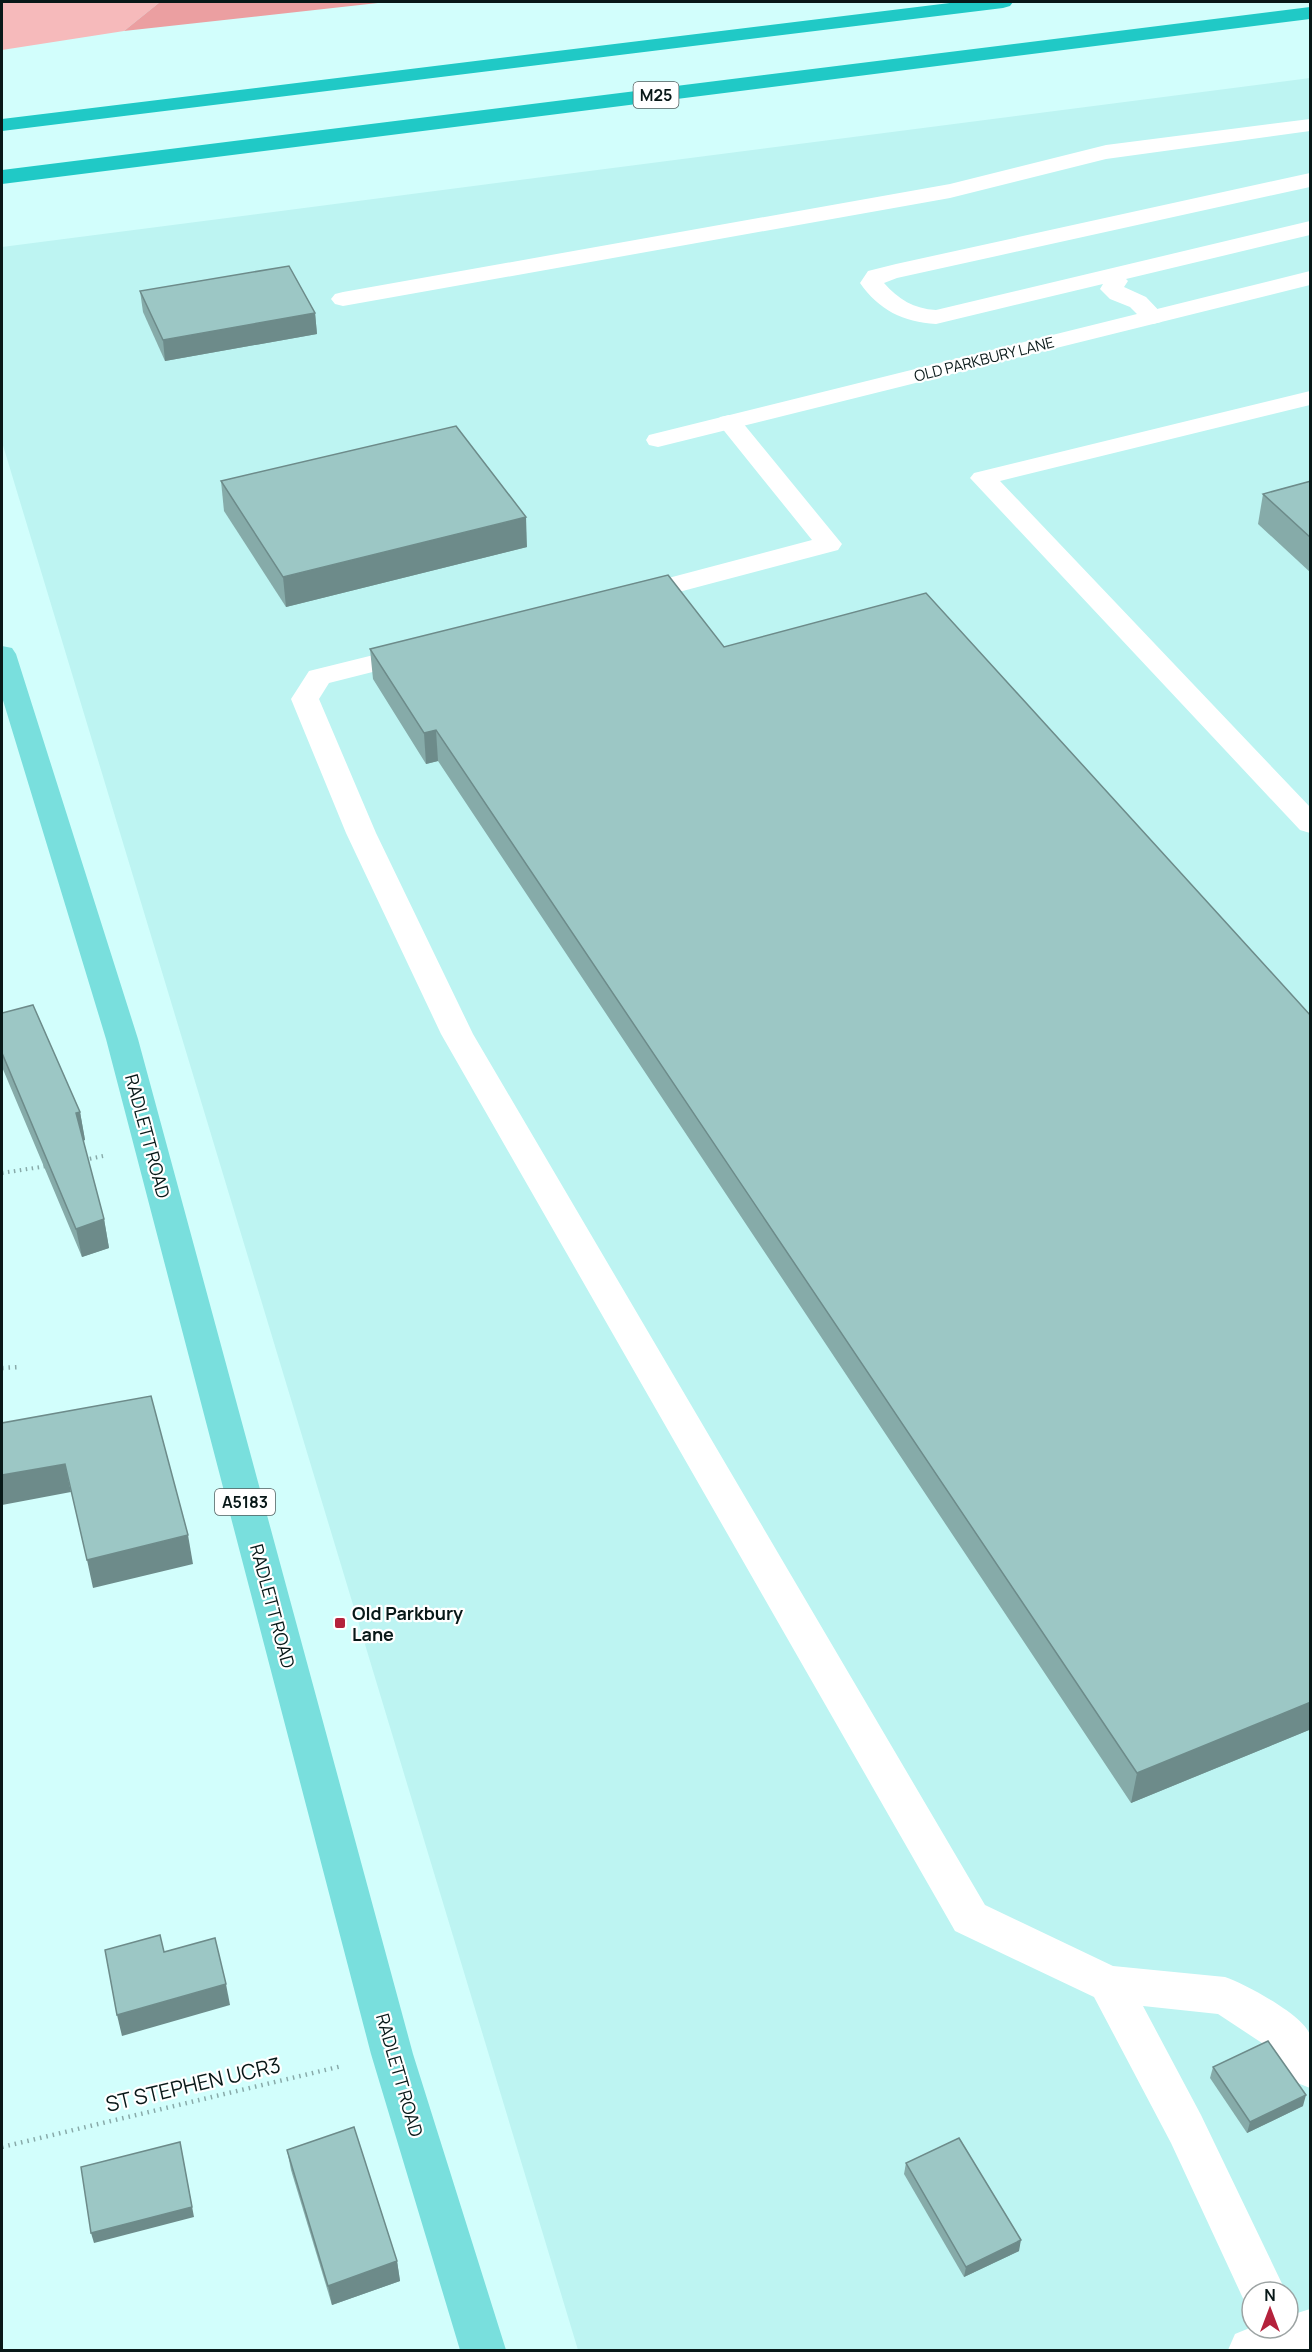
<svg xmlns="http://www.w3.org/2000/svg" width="1312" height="2352" viewBox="0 0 1312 2352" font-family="Manrope,sans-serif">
<rect width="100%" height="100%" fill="#d2fefc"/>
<path fill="#bdf4f2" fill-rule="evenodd" d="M1310,78V2350H578L2,442V247ZM1252,2292H1288V2328H1252Z"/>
<polygon fill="#f6babb" points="2,2 160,2 124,31 2,50"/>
<polygon fill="#eb9fa1" points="160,2 387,2 124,31"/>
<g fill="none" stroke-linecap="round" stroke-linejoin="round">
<g stroke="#88aaa9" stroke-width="4" stroke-dasharray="1.5 4.5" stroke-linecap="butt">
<polyline points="84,1160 103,1156"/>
<polyline points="2,1173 47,1166"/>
</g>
<g stroke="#88aaa9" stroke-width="4.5" stroke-dasharray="1.5 5" stroke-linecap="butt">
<polyline points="2,1368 19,1367"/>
<polyline points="2,2147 342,2066"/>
</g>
<g fill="#fff" fill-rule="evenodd">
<polygon points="1310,119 1310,131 1106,159 950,198 343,306 335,304 331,299 335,294 343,292 950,184 1106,145"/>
<path d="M1310,173V187L897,278L884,283C898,299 914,309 936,310L1310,221V235L1126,279L1128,281L1124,287L1146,297L1165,317L1161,322L1153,324L1145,322L1130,307L1110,299L1100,289L1103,284L936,324C903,322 879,310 860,283L868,271L896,264Z"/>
<polygon points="1310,391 1310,405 1000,481 1310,807 1310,833 1300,830 970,478 974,473"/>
<polygon points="729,415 738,417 842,544 838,550 641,602 632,604 623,602 619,596 623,590 812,540 717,422 720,417"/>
<path d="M414,645L424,647L428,653L424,659L329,683L319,699L376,833L473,1034L985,1905L1113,1966L1225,1977C1245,1984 1304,2015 1310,2035C1312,2042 1311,2079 1310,2088L1295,2082L1268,2047L1218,2014L1143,2006L1201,2115L1286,2292H1252V2309L1247,2307L1171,2143L1094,1997L955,1931L441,1034L346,833L291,699L309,671Z"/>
</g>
<g fill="#fff" fill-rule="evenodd">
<polygon points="1310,271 1310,285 658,447 649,445 646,440 649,435"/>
<polygon points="1310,2309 1310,2350 1228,2350 1235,2334 1252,2327 1288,2328 1288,2316"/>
</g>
<polygon fill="#79dfdd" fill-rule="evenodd" points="2,646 12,648 16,654 138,1039 413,2054 506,2350 460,2350 371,2054 106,1039 2,697"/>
<g fill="#20c9c6" fill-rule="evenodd">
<polygon points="958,2 1013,2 1010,6 1003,8 2,131 2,119"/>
<polygon points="1310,7 1310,19 2,184 2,170"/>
</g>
</g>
<g fill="#86aba9">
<polygon points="140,291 315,313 317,334 165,361 143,312"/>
<polygon points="221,481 527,547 286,607 224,511"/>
<polygon points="1311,481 1311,573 1258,524 1263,494"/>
<polygon points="724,647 1311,1016 1311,1732 1309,1730 1131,1803 438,761 426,764 373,679 370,649"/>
<polygon points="2,1013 80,1112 85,1140 83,1141 104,1219 109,1248 82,1257 2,1067"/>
<polygon points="1213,2067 1303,2106 1247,2133 1210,2078"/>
<polygon points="287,2150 397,2261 400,2281 332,2305 291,2170"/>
<polygon points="906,2163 1019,2251 964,2277 904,2174"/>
</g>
<g fill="#6d8b8a">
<polygon points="315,313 317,334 165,361 163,340"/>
<polygon points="526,517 527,547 286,607 283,577"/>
<polygon points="436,730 438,761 426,764 424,733"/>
<polygon points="80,1112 85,1140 81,1141 76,1113"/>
<polygon points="104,1219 109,1248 82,1257 76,1229"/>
<polygon points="65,1464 71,1492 2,1505 2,1475"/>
<polygon points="188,1535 193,1564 93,1588 87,1560"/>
<polygon points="1311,1702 1311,1722 1309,1730 1131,1803 1137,1773"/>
<polygon points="226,1984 230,2005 122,2036 117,2015"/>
<polygon points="1306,2095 1303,2106 1247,2133 1250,2122"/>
<polygon points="180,2142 194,2217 94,2243 91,2233"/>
<polygon points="1021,2240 1019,2251 964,2277 966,2267"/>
<polygon points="397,2261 400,2281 332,2305 328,2286"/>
</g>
<g fill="#9cc7c5" stroke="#6d8b8a" stroke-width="1.5">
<polygon points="289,266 315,313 163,340 140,291"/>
<polygon points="456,426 526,517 283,577 221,481"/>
<polygon points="1311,481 1311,538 1263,494"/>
<polygon points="668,575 724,647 926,593 1311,1016 1311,1702 1137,1773 436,730 424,733 370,649"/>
<polygon points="33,1005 80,1112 76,1113 104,1219 76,1229 2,1053 2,1013"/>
<polygon points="151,1396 188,1535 87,1560 65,1464 2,1475 2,1423"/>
<polygon points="160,1935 164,1952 215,1938 226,1984 117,2015 105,1950"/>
<polygon points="1268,2041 1306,2095 1250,2122 1213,2067"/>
<polygon points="354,2127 397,2261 328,2286 287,2150"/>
<polygon points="959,2138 1021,2240 966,2267 906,2163"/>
<polygon points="180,2142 192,2207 91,2233 81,2167"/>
</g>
<rect fill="#b4223c" stroke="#fff" stroke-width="2" x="334" y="1617" width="12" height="12" rx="3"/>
<g text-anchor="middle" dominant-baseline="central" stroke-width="4.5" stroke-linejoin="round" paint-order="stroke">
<g font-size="15" fill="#081818" stroke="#fff">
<text transform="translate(984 359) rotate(-14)">OLD PARKBURY LANE</text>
</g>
<g fill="#fff" stroke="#525d5d" stroke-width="1.5">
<rect x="633.5" y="82" width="45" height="26" rx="4.5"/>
<rect x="215" y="1489" width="60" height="26" rx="4.5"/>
</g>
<g font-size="16" font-weight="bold" fill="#081818">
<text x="656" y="95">M25</text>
<text x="245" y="1502">A5183</text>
</g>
<g font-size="18" fill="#081818" stroke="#fff">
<text transform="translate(148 1136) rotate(75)">RADLETT ROAD</text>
<text transform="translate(273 1606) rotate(75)">RADLETT ROAD</text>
<text transform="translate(400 2075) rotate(74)">RADLETT ROAD</text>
</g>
<g font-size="18" font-weight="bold" fill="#081818" stroke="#fff" text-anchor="start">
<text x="352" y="1613">Old Parkbury<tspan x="352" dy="21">Lane</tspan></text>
</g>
<g font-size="21" fill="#081818" stroke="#fff">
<text transform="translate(193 2084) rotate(-13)">ST STEPHEN UCR3</text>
</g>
</g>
<rect width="1312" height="2352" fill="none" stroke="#081818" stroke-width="6"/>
<g transform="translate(1270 2310)"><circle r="28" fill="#ffffff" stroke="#9ca3a3" stroke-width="1.5"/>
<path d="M0-4.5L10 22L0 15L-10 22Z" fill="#b4223c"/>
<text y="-9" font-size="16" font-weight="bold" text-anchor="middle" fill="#081818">N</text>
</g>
</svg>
